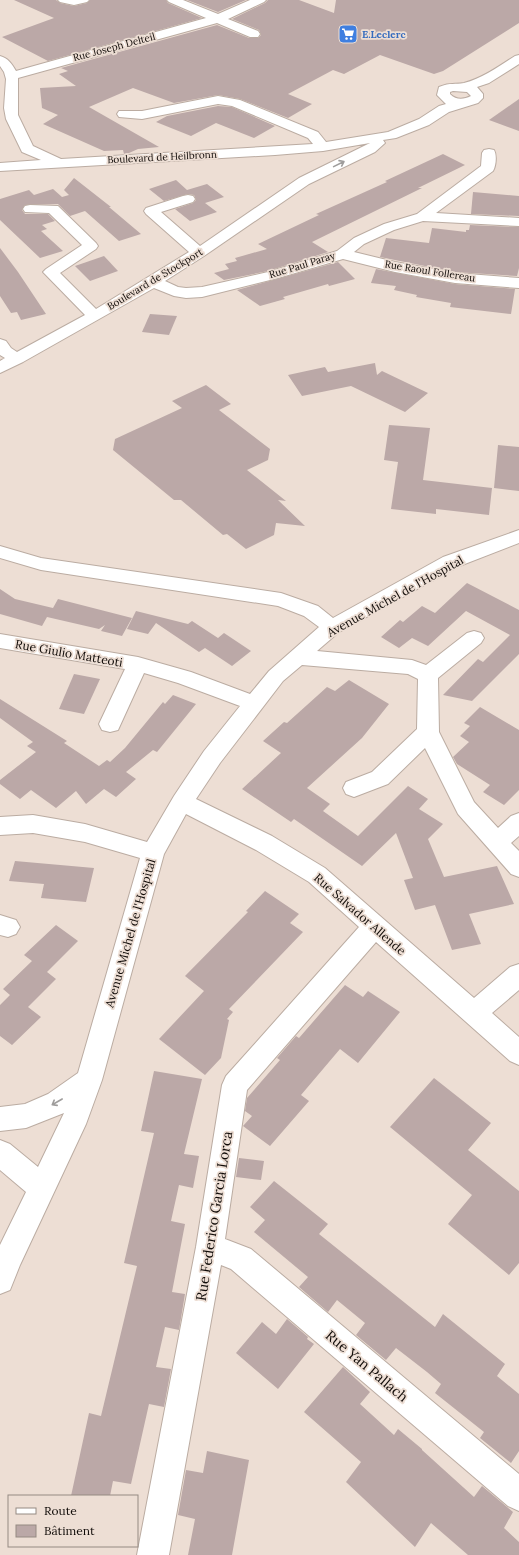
<svg xmlns="http://www.w3.org/2000/svg" width="519" height="1555" viewBox="0 0 519 1555" font-family="Lora,serif">
<rect width="100%" height="100%" fill="#edded4"/>
<g fill="#bba8a7">
<polygon points="14,0 56,0 60,3 74,6 87,3 90,0 166,0 168,3 202,18 48,61 2,37 54,18"/>
<polygon points="187,0 246,0 218,12"/>
<polygon points="268,0 299,0 334,13 336,0 519,0 519,23 443,71 434,74 380,55 344,74 333,70 288,94 312,104 288,118 240,99 218,95 174,103 133,88 89,107 159,147 138,149 129,153 124,154 123,150 104,151 43,124 58,115 42,108 40,88 76,86 59,74 68,71 61,68 217,25 249,38 258,38 261,35 259,30 232,19 265,3"/>
<polygon points="519,99 519,131 489,120"/>
<polygon points="218,106 232,107 275,126 254,138 216,123 191,136 156,122 167,116"/>
<polygon points="443,154 465,165 418,188 422,188 312,242 328,252 268,271 224,280 214,273 229,269 225,264 237,261 235,258 267,249 258,244 319,215 316,214 387,182 385,181"/>
<polygon points="74,178 111,207 109,207 141,234 119,241 85,211 70,216 58,204 25,205 22,210 25,214 48,214 55,221 42,225 47,229 41,231 63,251 40,258 0,220 0,199 29,190 34,195 53,189 62,197 69,195 64,190"/>
<polygon points="176,180 187,190 207,184 224,197 205,203 217,212 190,221 175,209 193,203 196,200 194,195 188,194 164,201 149,189"/>
<polygon points="473,192 519,196 519,216 471,214"/>
<polygon points="470,225 519,227 519,268 517,276 455,272 380,257 386,238 429,243 432,228 466,232 466,230 469,230"/>
<polygon points="0,248 18,272 46,314 21,320 17,312 11,313 0,296"/>
<polygon points="104,256 118,271 90,281 75,266"/>
<polygon points="338,262 355,279 329,286 328,284 283,297 285,299 260,306 237,290"/>
<polygon points="376,269 455,284 515,289 511,314 450,307 451,303 416,297 417,295 394,290 396,286 371,283"/>
<polygon points="150,314 177,316 169,335 142,332"/>
<polygon points="375,363 377,375 382,371 428,393 405,412 351,386 302,396 288,375 325,367 328,372"/>
<polygon points="206,385 231,404 219,410 270,449 268,460 247,470 286,501 278,500 305,526 276,523 274,535 246,549 227,534 223,535 181,500 174,500 113,450 115,439 182,408 172,401"/>
<polygon points="389,425 430,428 423,480 492,488 489,515 436,509 436,514 391,509 398,462 384,460"/>
<polygon points="498,445 519,447 519,491 494,488"/>
<polygon points="467,583 519,610 519,654 472,701 443,695 478,659 483,662 510,635 466,611 428,646 412,638 399,648 381,637 400,620 403,622 422,606 435,613"/>
<polygon points="0,589 15,599 53,608 58,599 132,618 122,636 101,631 105,625 99,629 47,617 42,626 0,614"/>
<polygon points="136,611 188,624 192,621 218,638 224,633 251,651 232,666 205,648 199,652 156,623 148,634 127,629"/>
<polygon points="74,674 100,679 84,714 59,709"/>
<polygon points="349,680 389,704 362,738 307,788 330,804 323,811 358,836 408,786 428,799 419,809 443,824 428,839 444,877 497,866 514,904 469,914 481,944 452,950 435,905 415,910 404,880 413,878 396,833 362,866 294,819 291,822 242,789 281,753 263,741 284,722 287,723 327,687 335,691"/>
<polygon points="173,695 196,704 157,752 153,750 126,772 136,779 116,797 104,789 86,804 76,791 56,808 31,790 20,799 0,784 0,780 36,752 27,746 33,742 0,718 0,699 67,741 64,743 99,766 107,760 110,762 125,748 163,702 165,704"/>
<polygon points="480,707 519,730 519,790 504,805 483,792 490,785 457,764 453,757 469,742 460,736 470,726 464,723"/>
<polygon points="15,861 94,868 86,902 41,898 44,884 9,881"/>
<polygon points="265,891 299,914 290,923 303,932 229,1009 233,1012 227,1019 229,1020 221,1058 205,1075 159,1039 204,991 185,976 248,912 246,911"/>
<polygon points="56,925 78,941 47,972 56,979 28,1007 41,1017 12,1045 0,1036 0,1005 10,995 3,989 32,961 24,955"/>
<polygon points="345,985 363,997 368,991 400,1012 358,1063 340,1049 301,1095 309,1101 270,1146 243,1126 252,1116 245,1111 247,1098 280,1060 277,1058 296,1036 299,1038"/>
<polygon points="154,1071 202,1079 184,1154 199,1156 193,1188 179,1185 171,1221 185,1224 172,1292 185,1294 179,1330 165,1327 156,1367 171,1369 164,1407 149,1404 131,1484 113,1481 110,1496 71,1496 89,1413 101,1416 137,1266 124,1263 154,1133 141,1131"/>
<polygon points="434,1078 491,1123 468,1150 519,1191 519,1263 509,1275 448,1224 472,1195 390,1127"/>
<polygon points="239,1158 264,1161 261,1180 236,1177"/>
<polygon points="274,1181 328,1224 319,1234 435,1327 443,1314 505,1364 497,1376 519,1394 519,1451 511,1463 480,1438 484,1432 435,1393 441,1384 427,1372 396,1348 386,1360 356,1335 365,1323 337,1300 328,1312 299,1287 308,1277 254,1232 265,1220 250,1207"/>
<polygon points="287,1319 308,1337 307,1339 314,1344 278,1389 236,1353 262,1322 276,1334"/>
<polygon points="343,1367 370,1392 360,1404 394,1435 398,1429 422,1449 422,1450 474,1497 482,1486 513,1512 504,1528 519,1542 519,1555 468,1555 431,1523 415,1547 346,1482 361,1462 304,1412"/>
<polygon points="207,1451 249,1460 232,1555 188,1555 195,1519 178,1515 186,1470 203,1473"/>
</g>
<g fill="none" stroke-linecap="round" stroke-linejoin="round">
<defs>
<g id="minor">
<polygon points="58,0 89,0 87,2 74,5 60,2"/>
<path d="M167,0H183L218,14L250,0H266L264,2L228,19L258,31L260,34L258,37H250L217,23L18,78V115L33,146L61,159L313,144L308,138L232,106L218,104L142,119L119,117L117,114L119,111H142L218,96L240,100L318,132L326,142L388,132L419,119L439,106L446,104L437,95L439,87C451,82 455,85 464,83C483,78 499,66 515,56L519,55V64L489,83L477,87L483,94V98L478,103L449,112L429,125L396,138L383,140L385,143L375,152L309,184L204,256L165,281L178,287L186,288L202,287L268,272L337,251L354,238L384,224L417,214L481,166L482,153L484,150L489,149L494,150C497,155 496,166 493,171L436,213L519,218V226L423,221L394,230L364,244L354,252L395,262L455,273L519,278V288L455,283L395,272L343,259L278,278L202,297L186,298L174,296L154,288L23,362L0,373V361L5,358L0,355V339L6,341L11,348L17,352L85,315L43,272L46,269L82,245L49,213L25,212L23,209L25,206L30,205L58,206L96,243L98,246L96,249L60,273L96,309L189,252L146,214L144,211L146,208L183,196L188,195L193,196L195,199L193,202L161,212L200,246L299,178L370,143L323,151L275,155L0,171V163L41,160L22,152L6,119L4,108L6,79L4,72L0,66V56C8,58 12,64 16,71L206,18L169,2ZM453,91L467,92L471,96C463,100 456,100 450,94V92Z"/>
<polygon points="519,530 519,543 457,567 339,632 317,651 412,660 426,665 467,633 474,631 481,633 484,638 481,643 438,678 439,732 474,802 498,828 511,816 519,813 519,836 511,843 519,851 519,877 511,874 458,814 425,748 388,784 354,797 346,794 343,788 346,782 372,772 417,729 418,679 408,674 302,665 283,681 220,763 196,799 272,836 325,868 474,998 510,967 519,964 519,990 492,1013 519,1037 519,1065 510,1061 376,942 247,1090 225,1239 251,1249 519,1474 519,1511 508,1506 231,1269 221,1265 169,1555 137,1555 196,1247 222,1085 226,1076 359,927 309,882 256,850 186,814 164,854 102,1080 86,1124 20,1265 10,1290 0,1294 0,1245 26,1192 0,1170 0,1140 10,1144 38,1167 64,1113 26,1128 0,1131 0,1107 25,1104 48,1094 78,1073 140,858 85,842 33,833 0,835 0,817 33,815 85,824 147,842 174,796 204,751 240,706 178,683 144,673 118,730 110,732 102,730 99,724 125,669 0,648 0,634 138,657 191,672 250,694 269,671 319,627 304,616 278,606 41,570 0,558 0,546 41,558 281,593 318,606 333,618 443,557"/>
<polygon points="0,915 16,920 20,927 16,934 8,937 0,935"/>
</g>
</defs>
<use href="#minor" stroke="#bbaca2" stroke-width="2"/>
<use href="#minor" fill="#fff" fill-rule="evenodd"/>
</g>
<defs><path id="oneway-shaft" d="M-6 0H5M1.5-3L5.5 0L1.5 3" fill="none" stroke-width="1.6" stroke-linecap="round" stroke-linejoin="round"/></defs>
<g stroke="#9f9d9c">
<use href="#oneway-shaft" transform="translate(339 164) rotate(-26)"/>
<use href="#oneway-shaft" transform="translate(57 1102) rotate(150)"/>
</g>
<defs>
<symbol id="supermarket-square" viewBox="-11 -11 22 22"><rect x="-9" y="-9" width="18" height="18" rx="4" fill="#3f7fe0" stroke="#edded4"/><path d="M-6-5.5h2.5l.6 2H6L4.5 2H-2.5L-4.4-4H-6ZM-1.5 3.2a1.3 1.3 0 1 0 .1 0ZM3 3.2a1.3 1.3 0 1 0 .1 0Z" fill="#fff"/></symbol>
</defs>
<g fill-rule="evenodd">
<use href="#supermarket-square" x="337" y="23" width="22" height="22"/>
</g>
<g text-anchor="middle" dominant-baseline="central" stroke-width="3.5" stroke-linejoin="round" paint-order="stroke">
<g font-size="10" font-weight="bold" fill="#366cbe" stroke="#edded4" text-anchor="start">
<text x="362" y="34">E.Leclerc</text>
</g>
<g font-size="10" fill="#100b08" stroke="#edded4">
<text transform="translate(114 47) rotate(-15)">Rue Joseph Delteil</text>
<text transform="translate(162 157) rotate(-3)">Boulevard de Heilbronn</text>
<text transform="translate(302 265) rotate(-17)">Rue Paul Paray</text>
<text transform="translate(430 271) rotate(9)">Rue Raoul Follereau</text>
<text transform="translate(155 279) rotate(-31)">Boulevard de Stockport</text>
</g>
<g font-size="12" fill="#100b08" stroke="#edded4">
<text transform="translate(395 596) rotate(-29)">Avenue Michel de l'Hospital</text>
<text transform="translate(69 653) rotate(10)">Rue Giulio Matteoti</text>
<text transform="translate(360 914) rotate(41)">Rue Salvador Allende</text>
<text transform="translate(130 933) rotate(-74)">Avenue Michel de l'Hospital</text>
</g>
<g font-size="14" fill="#100b08" stroke="#edded4">
<text transform="translate(214 1216) rotate(-81)">Rue Federico Garcia Lorca</text>
<text transform="translate(367 1366) rotate(40)">Rue Yan Pallach</text>
</g>
</g>
<rect x="8" y="1495" width="130" height="52" fill="#edded4" stroke="#958a82"/>
<rect x="16" y="1508" width="20" height="6" fill="#ffffff" stroke="#958a82"/>
<text x="44" y="1515" font-size="12" fill="#100b08">Route</text>
<rect x="16" y="1525" width="20" height="12" fill="#bba8a7" stroke="#958a82"/>
<text x="44" y="1535" font-size="12" fill="#100b08">Bâtiment</text>
</svg>
